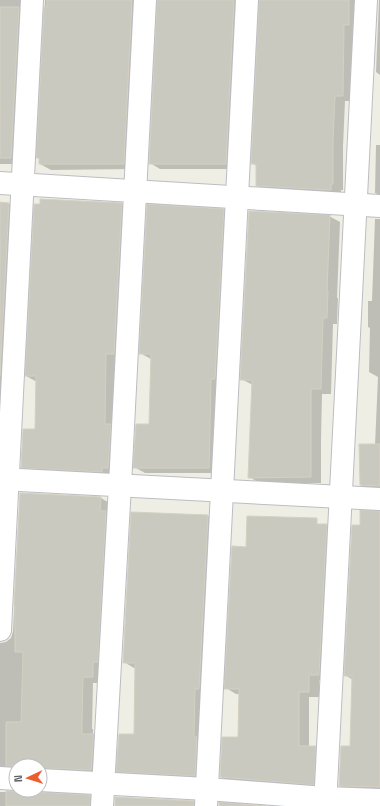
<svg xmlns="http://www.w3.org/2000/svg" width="380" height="806" viewBox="0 0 380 806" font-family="'Space Grotesk',sans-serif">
<rect width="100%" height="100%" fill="#efeee4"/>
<g fill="#0003">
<polygon points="0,0 32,0 22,164 0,164"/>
<polygon points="45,0 145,0 134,169 51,170 40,164 40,159 38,158"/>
<polygon points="158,0 246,0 236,169 160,169 150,163"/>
<polygon points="260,0 366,0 353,101 345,101 343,147 343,190 341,190 341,196 268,191 257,185 257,166 252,163"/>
<polygon points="379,0 380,0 380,75 376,72"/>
<polygon points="376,145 380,145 380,195 375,193"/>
<polygon points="0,203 9,204 20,210 0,479"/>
<polygon points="122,204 132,210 112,477 32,473 22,467 36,430 37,382 26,376"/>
<polygon points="224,210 234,216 219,473 145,473 134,467 150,425 151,359 140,353"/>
<polygon points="329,216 340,222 337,298 338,298 337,324 333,324 331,394 322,394 321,440 321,483 260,483 249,477 253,385 241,379"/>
<polygon points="375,219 380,219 380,492 371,491 361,485 375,445 378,377 369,372 370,328 368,327 368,301 372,301"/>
<polygon points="20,494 101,498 111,504 103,683 93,683 92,729 93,729 93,735 104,741 102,776 40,780 40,766 16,766 16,771 0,778 0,643 6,642 11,638 13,631"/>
<polygon points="208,516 218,522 205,781 128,777 117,771 135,735 136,668 134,668 124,662"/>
<polygon points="295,524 327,525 337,531 329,681 319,680 319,697 309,697 309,747 315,747 326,753 324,790 231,783 221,777 239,738 240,694 236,694 226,688 247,548"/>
<polygon points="380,527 380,793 350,792 340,785 351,747 353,680 345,675"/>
<polygon points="23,790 39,790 40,793 90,796 100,802 100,806 0,806 0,792 15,792"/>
</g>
<g fill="#cac9c0" stroke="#d4d1c2">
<polygon points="47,0 132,0 124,164 39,164 39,158 36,158 44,7 47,7"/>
<polygon points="157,0 234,0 226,164 149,164"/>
<polygon points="259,0 349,0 349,25 344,25 343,96 335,96 333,141 333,184 331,184 331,190 256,186 256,164 251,164"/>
<polygon points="0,7 19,7 11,158 0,158"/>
<polygon points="40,199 122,203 114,354 106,354 105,424 111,424 108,468 102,468 102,472 21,468 23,429 35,429 36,376 25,376 34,204 40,204"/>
<polygon points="0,202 9,203 0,376"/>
<polygon points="147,204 224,209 215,379 211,379 209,468 133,468 136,424 149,424 151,354 139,354"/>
<polygon points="249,211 330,215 327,291 328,291 327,318 323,318 321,389 311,389 311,477 248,478 252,380 240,380"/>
<polygon points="359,444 380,444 380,486 360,485"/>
<polygon points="20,493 101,497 100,511 106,511 98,662 93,662 93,677 83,677 82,722 82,734 94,734 91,770 40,768 40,766 6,766 6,722 21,722 23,652 15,652 15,606 14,606"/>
<polygon points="360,510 380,511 380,787 339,786 341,746 350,746 352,676 344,676 352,525 360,525"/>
<polygon points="131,512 208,515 199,689 195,689 194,737 197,737 195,776 116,772 119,734 134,734 135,663 123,663"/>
<polygon points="247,516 317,518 317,524 327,524 319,675 309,675 309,692 299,692 299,746 316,746 314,785 220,777 222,737 238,737 239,689 224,689 232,546 246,547"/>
<polygon points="22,790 33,790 39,792 90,795 90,806 6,806 6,791 15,791"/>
<polygon points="115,797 194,801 194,806 115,806"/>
<polygon points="219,802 266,806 219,806"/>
</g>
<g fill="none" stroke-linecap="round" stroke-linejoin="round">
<defs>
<g id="minor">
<polyline points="0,183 380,206"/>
<polyline points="0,479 380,499"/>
<polyline points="0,630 32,0"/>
<polyline points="0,778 16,779"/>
<polyline points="40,780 207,789 325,798 380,800"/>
<polyline points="102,806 120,485 145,0"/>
<polyline points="206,806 247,0"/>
<polyline points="325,806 366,0"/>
</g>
</defs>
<use href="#minor" stroke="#bcbdc3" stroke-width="24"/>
<use href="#minor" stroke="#fff" stroke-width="22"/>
</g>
<g transform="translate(28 778) rotate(266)"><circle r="19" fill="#ffffff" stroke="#bebfc1"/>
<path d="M0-3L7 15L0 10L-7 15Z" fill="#eb5e2e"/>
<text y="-6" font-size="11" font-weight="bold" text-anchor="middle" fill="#5c5e65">N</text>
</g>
</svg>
